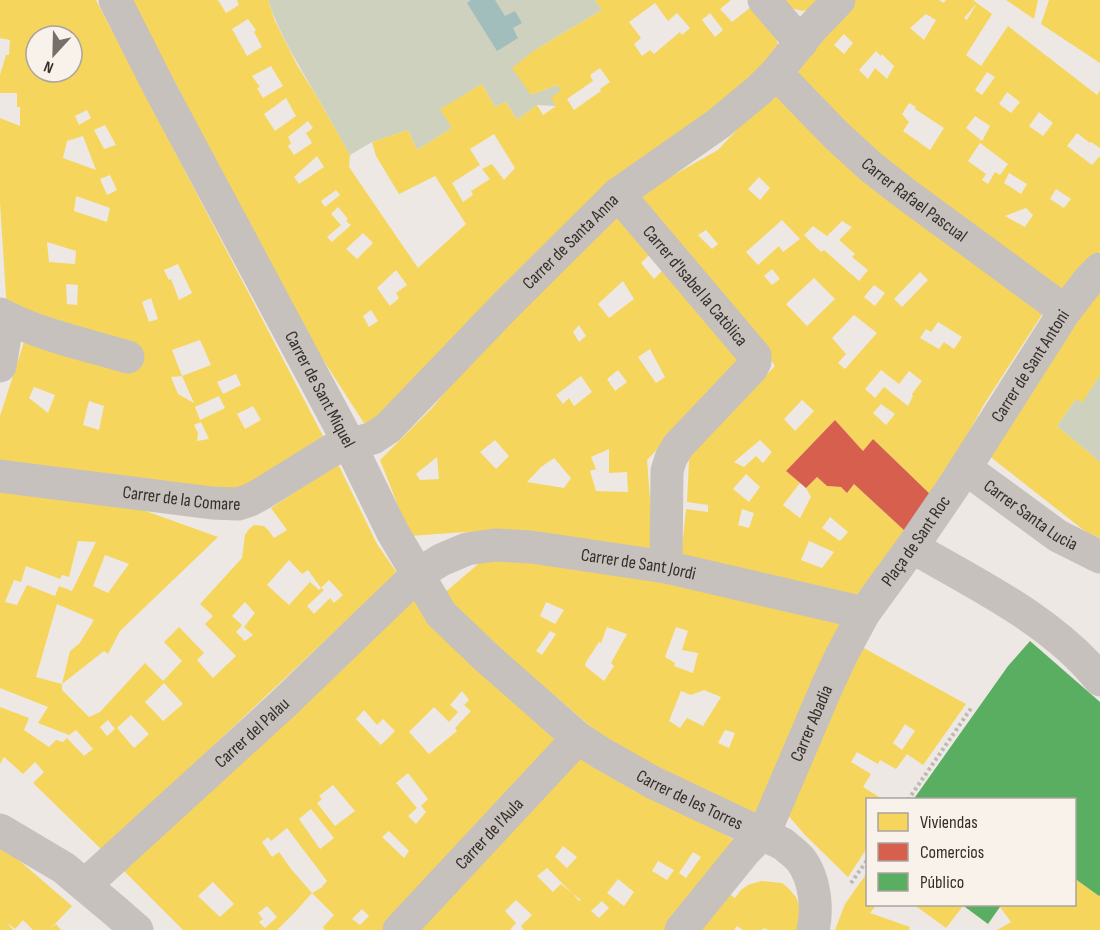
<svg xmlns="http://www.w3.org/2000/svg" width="1100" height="930" viewBox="0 0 1100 930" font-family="'Sofia Sans Condensed',sans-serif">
<rect width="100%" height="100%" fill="#ede8e3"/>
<g fill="#ced1be">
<path d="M268,0H595L602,10L535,50L531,95L557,85L561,90L556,106L537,105L517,120L506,102L495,107L482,84L441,109L452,128L417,150L408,130L372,142L350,155C338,135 328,115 316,95C298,64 279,34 268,0Z"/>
<polygon points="1100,375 1100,462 1057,426 1076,399 1082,402"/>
</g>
<polygon fill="#a1bdbc" points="471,0 495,0 505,16 515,11 522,23 513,28 518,38 497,51 467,3"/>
<g fill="#f6d55c" fill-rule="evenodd">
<path d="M0,0H96L324,438L232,494L0,467V416L26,336L7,312L0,202V118L20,126V107H17V93H0V75L6,55H9L10,40L0,38ZM36,36H72V72H36V65L29,64L31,43L36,44ZM87,110L91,118L79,125L75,116ZM105,125L116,145L104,149L94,130ZM83,136L96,170L63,158L67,141ZM110,175L117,190L107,195L100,179ZM76,196L110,208L107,222L74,211ZM47,242L76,251L75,264L49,262ZM178,264L192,293L179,300L171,279L169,280L164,270ZM66,284L78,285L77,305L67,304ZM151,298L158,319L149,322L142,302ZM200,340L211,365L182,376L172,350ZM236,374L241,385L223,394L217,382ZM182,376L194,403L178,394L171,377ZM34,387L55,395L48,413L29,398ZM219,396L225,408L200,420L195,407ZM89,401L104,406L99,430L83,425ZM253,406L261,420L245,429L237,414ZM201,422L209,439L197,441L198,433L194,425Z"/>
<path d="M132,0H218L226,13L239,5L237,0H268L275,21L297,65L317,97L350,155L349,167L418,268L466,224L435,176L399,194L376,156L372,142L408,130L417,150L452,128L440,109L482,84L495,107L506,102L517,120L537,105L543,115L556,106L551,98L561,90L557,85L531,95L512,68L535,50L602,10L595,0H731L720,9L732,22L751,7L776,39L778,44L775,56L371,424L364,423L362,420L304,330ZM655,3L668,21L677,13L690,28L682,35L680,32L654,54L650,50L642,56L634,44L641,38L629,22ZM710,13L723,30L715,37L702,20ZM248,19L256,30L254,32L262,47L247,56L232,29ZM271,66L283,86L263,98L257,88L260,87L252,76ZM600,68L610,82L600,89L601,91L574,110L567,99L593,81L590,75ZM286,98L296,116L275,131L264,114ZM308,121L313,128L306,133L312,143L294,155L288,146L291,143L288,137ZM494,134L515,168L504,180L492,164L482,169L490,179L471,191L473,195L463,202L452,183L480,165L470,149ZM317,156L324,167L299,184L294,177ZM336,190L340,195L325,207L321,201ZM338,207L348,219L346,221L351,225L332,242L327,237L341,225L331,214ZM363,233L373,243L357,259L346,249ZM396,270L407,285L396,293L399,298L390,306L377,288ZM371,310L378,321L369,327L363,316Z"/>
<polygon points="782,0 818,0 807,10 802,11 791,8"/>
<path d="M855,0H939L944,3L946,0H973L977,3L964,18L967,20L977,3L992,14L966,55L981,66L1008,26L1097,95L1100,90V148L1091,142L1090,143L1077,133L1067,146L1092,165L1100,156V251L1059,296L986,243L836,116L799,76L798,72L801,63ZM926,14L936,20L924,40L910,28ZM844,34L853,43L844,54L834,45ZM876,51L881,56L882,54L894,66L887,79L875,68L868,79L859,70ZM987,72L995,77L982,95L975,90ZM1007,92L1020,102L1011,113L999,104ZM909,103L916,107L915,109L944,128L930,150L903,131L909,122L902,114ZM1039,112L1053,123L1043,136L1029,126ZM975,116L990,126L982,141L966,128ZM980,143L1008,164L1000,175L995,172L988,184L982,180L986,174L968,161ZM1009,173L1027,184L1021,194L1004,183ZM1056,189L1071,199L1064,208L1050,199ZM1026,208L1033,215L1025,227L1005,216Z"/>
<polygon points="1006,0 1038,0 1034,19"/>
<polygon points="1049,0 1100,0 1100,63 1041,24"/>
<path d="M774,90L1043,313L983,406L952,463L932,496L873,439L863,451L835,420L786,471L800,483L783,505L800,518L811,497L806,488L817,477L827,486L841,487L847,493L854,484L906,532L854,598L681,559L686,509L708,512V505L687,502L689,461L691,452L775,366L770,359L633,198L718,150ZM759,177L770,188L760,200L748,189ZM782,220L800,239L783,252L779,246L758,265L746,252ZM842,221L852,227L839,240L855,254L852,257L868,270L859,281L824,250L821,252L804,235L813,226L827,236ZM706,230L718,244L712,249L698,235ZM772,269L780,279L772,285L764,276ZM920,272L928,280L902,307L894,299ZM814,278L835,299L807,326L786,304ZM874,285L885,293L875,306L864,297ZM854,315L877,333L845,369L838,363L846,354L832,338ZM938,322L962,337L954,349L944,342L939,349L920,338L926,329L931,332ZM881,370L899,384L909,371L922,381L912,394L913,396L908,406L884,387L875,398L865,389ZM802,400L814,411L795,431L784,419ZM881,404L895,414L886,425L873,413ZM760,440L772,452L763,463L756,456L744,467L734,462ZM746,474L760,487L749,502L733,489ZM742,509L754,513L749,528L738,525ZM830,517L848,532L840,541L822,528ZM809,541L834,552L822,568L801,560Z"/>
<path d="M615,215L656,248L641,263L654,279L669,264L745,357L647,460L654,550L501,531L465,532L410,536L380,460L432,408L476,355ZM623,281L634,299L609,318L598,304ZM579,325L586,336L579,342L573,332ZM650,349L665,377L656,383L638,357ZM618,370L627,382L615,391L607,379ZM581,376L592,392L574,406L569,398L563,404L556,395ZM495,440L509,456L496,469L480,452ZM609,449V473L627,472L628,492L596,491L590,471L596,469L591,457ZM437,457L439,479L420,480L416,474ZM554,458L571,478L564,488L527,482L541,467Z"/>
<polygon points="1100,289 1100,375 1082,403 1076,399 1057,426 1100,462 1100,538 1086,532 988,455 1051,360"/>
<path d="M338,464L377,544L397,573L102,850L33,783L44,772L35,762L23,774L4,757L0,764V707L29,718L24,730L49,747L56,740L63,742L67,738L84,756L93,749L76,730L69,735L38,723L48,707L0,688V485L115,500L218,537L120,631L108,654L104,651L62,684L70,651L79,644L94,620L57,604L36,677L62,684V690L89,717L100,712L145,663L163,681L182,661L164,642L179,627L204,653L197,660L213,678L236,656L205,624L213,616L200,604L242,558L245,535L249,529L254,525L264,526L269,531L274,538L287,530L271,508ZM78,541L96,542L72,591L59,586L55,596L27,585L17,605L5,602L14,580L21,582L26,566L60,579L62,575L69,577ZM105,555L129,564L108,593L93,586ZM289,560L302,574L308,570L321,588L319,590L310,582L289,605L267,585ZM329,580L343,595L334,603L330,598L314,614L307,606L324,590L321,588ZM245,602L255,613L244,627L253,635L245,641L236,632L242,625L232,616ZM164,683L183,704L163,721L145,702ZM131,715L149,734L134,748L117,728ZM108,720L115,729L107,736L100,727Z"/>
<path d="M484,560L580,563L842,624L759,818L630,757L590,726L461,615L442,595L477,565ZM546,602L564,610L555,624L540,616ZM607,627L627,634L611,663L614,666L604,681L585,666L586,662L599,642L601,643ZM676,627L688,631L682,650L698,653L693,673L674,666L675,663L665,657ZM550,631L556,634L542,655L536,651ZM704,690L721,697L703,726L687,718L680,728L669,721L681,691L691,695ZM725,730L735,733L729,748L718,743Z"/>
<path d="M413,597L560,740L388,930H325L323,927L334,915L312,893L321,888L327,881L287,828L271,841L268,837L262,842L272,857L279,852L291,869L312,893L296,911L277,930H183L121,868ZM462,691L469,700L464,705L471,711L455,728L457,731L429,754L409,732L434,707L449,722L458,712L450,705ZM364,710L377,725L383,719L395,731L381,745L356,719ZM408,773L428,799L421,806L426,812L416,824L408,816L417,808L396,783ZM333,785L355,811L335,826L317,803L322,799L319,796ZM311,809L334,838L320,849L299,819ZM389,831L409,851L404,858L382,837ZM213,882L234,904L220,917L198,896ZM267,906L277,917L265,928L259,922L263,919L258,913ZM362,909L369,916L360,925L352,919Z"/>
<path d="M860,646L966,704L923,765L907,754L896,769L880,760L878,764L857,752L851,762L871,774L863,787L884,800H868L867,848L848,877L805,835L787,814ZM905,724L915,731L902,750L893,743Z"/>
<path d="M577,752L634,791L702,821L734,840L665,930H524L521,926L532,915L516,900L505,911L516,923L510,930H411ZM563,846L577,857L567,868L555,857ZM693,852L701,857L686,878L679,873ZM658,861L674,870L667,880L652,871ZM547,868L573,894L581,900L579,901L573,894L561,884L553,892L537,876ZM618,879L634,892L624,906L607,893ZM602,901L609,908L599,918L591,911Z"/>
<polygon points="0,844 72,906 50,929 56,924 61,930 33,930 23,920 15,929 7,923 13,930 0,930"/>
<polygon points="867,873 867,904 877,904 870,913 910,927 909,930 835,930 845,904"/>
<polygon points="1074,878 1099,896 1100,895 1100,930 997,930 1011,922 1000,907 1002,904 1074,904"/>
<polygon points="761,881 782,883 787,887 796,897 801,910 798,930 768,930 764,928 762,930 743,930 737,926 734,930 696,930 726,891 735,898 741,890 748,885"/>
<polygon points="913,904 961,904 963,906 946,928"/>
</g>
<polygon fill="#d6604d" points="835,420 863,451 873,439 932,496 906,532 854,484 847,493 841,487 827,486 817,477 806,488 786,471"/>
<g fill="#5aae61">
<polygon points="1030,641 1100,702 1100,895 1099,896 1074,878 1074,800 913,800 1008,666"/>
<polygon points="961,904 1002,904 988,924"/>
</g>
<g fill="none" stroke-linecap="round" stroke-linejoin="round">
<g stroke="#bfb9b4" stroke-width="4" stroke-dasharray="3 3" stroke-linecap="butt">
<polyline points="908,800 972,707"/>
<polyline points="851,883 868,859"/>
</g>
<g stroke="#c6c1bc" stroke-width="33">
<path id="s1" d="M115,0L160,89L350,445L392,531L441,614L486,657L578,738L601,753L652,782L783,844C789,849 796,854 801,860C815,879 818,908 813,930"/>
<polyline points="764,0 801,43"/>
<path id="s2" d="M776,73L836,135L871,167L903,192L1065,311"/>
<path id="s3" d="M618,194L755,356V362L751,369L678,446L671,458L667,471L666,567"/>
<path d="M0,314C40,335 84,344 128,357"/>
<polyline points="0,321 5,337 0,366"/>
<path id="s4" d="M965,468L1058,536L1100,557"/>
<path id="s5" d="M0,476L212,503L238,504L250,500L261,494L332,450L373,438L388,428L508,303L618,194L718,124L759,90L776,73L812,28L839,0"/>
<path d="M912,547C976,584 1055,622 1100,680"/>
<polyline points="0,830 64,868 114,910 137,930"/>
<path id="s6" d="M85,885L282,705L417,575L441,560L467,549L495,545L531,547L666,567L864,613"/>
<path id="s7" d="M399,930L578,738"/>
<path id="s8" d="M681,930L745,851L755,841L763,836L828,684L842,654L864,613L912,547L953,487L1065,311L1090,279L1100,269"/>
</g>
</g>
<g text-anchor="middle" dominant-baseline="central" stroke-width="6" stroke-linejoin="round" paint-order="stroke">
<g font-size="18" fill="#372e2a" stroke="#f9f2eb">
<text stroke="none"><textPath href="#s2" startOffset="188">Carrer Rafael Pascual</textPath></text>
<text stroke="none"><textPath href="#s5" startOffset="670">Carrer de Santa Anna</textPath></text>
<text stroke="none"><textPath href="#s3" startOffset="120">Carrer d'Isabel la Catòlica</textPath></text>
<text stroke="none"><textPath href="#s8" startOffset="668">Carrer de Sant Antoni</textPath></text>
<text stroke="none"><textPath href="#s1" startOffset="440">Carrer de Sant Miquel</textPath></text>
<text stroke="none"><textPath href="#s5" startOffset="183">Carrer de la Comare</textPath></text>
<text stroke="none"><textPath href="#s4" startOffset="81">Carrer Santa Lucia</textPath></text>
<text stroke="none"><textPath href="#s8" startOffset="459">Plaça de Sant Roc</textPath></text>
<text stroke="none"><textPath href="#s6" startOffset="684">Carrer de Sant Jordi</textPath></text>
<text stroke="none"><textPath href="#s8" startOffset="248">Carrer Abadia</textPath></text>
<text stroke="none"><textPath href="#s6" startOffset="226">Carrer del Palau</textPath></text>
<text stroke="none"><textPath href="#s1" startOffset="1008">Carrer de les Torres</textPath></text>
<text stroke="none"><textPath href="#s7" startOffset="132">Carrer de l'Aula</textPath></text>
</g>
</g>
<rect x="866" y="798" width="210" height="108" fill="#f9f2eb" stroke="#aba49e" stroke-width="1.5"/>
<rect x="878" y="813" width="30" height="18" fill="#f6d55c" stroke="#aba49e" stroke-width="1.5"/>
<text x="920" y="828" font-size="18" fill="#372e2a">Viviendas</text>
<rect x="878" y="843" width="30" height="18" fill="#d6604d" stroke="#aba49e" stroke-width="1.5"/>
<text x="920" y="858" font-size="18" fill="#372e2a">Comercios</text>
<rect x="878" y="873" width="30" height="18" fill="#5aae61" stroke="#aba49e" stroke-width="1.5"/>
<text x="920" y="888" font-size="18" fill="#372e2a">Público</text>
<g transform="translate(54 54) rotate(202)"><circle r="28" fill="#f9f2eb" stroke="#aba49e" stroke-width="1.5"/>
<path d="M0-4.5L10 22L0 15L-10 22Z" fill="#776f6b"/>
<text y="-9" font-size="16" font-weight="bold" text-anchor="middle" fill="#372e2a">N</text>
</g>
</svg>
